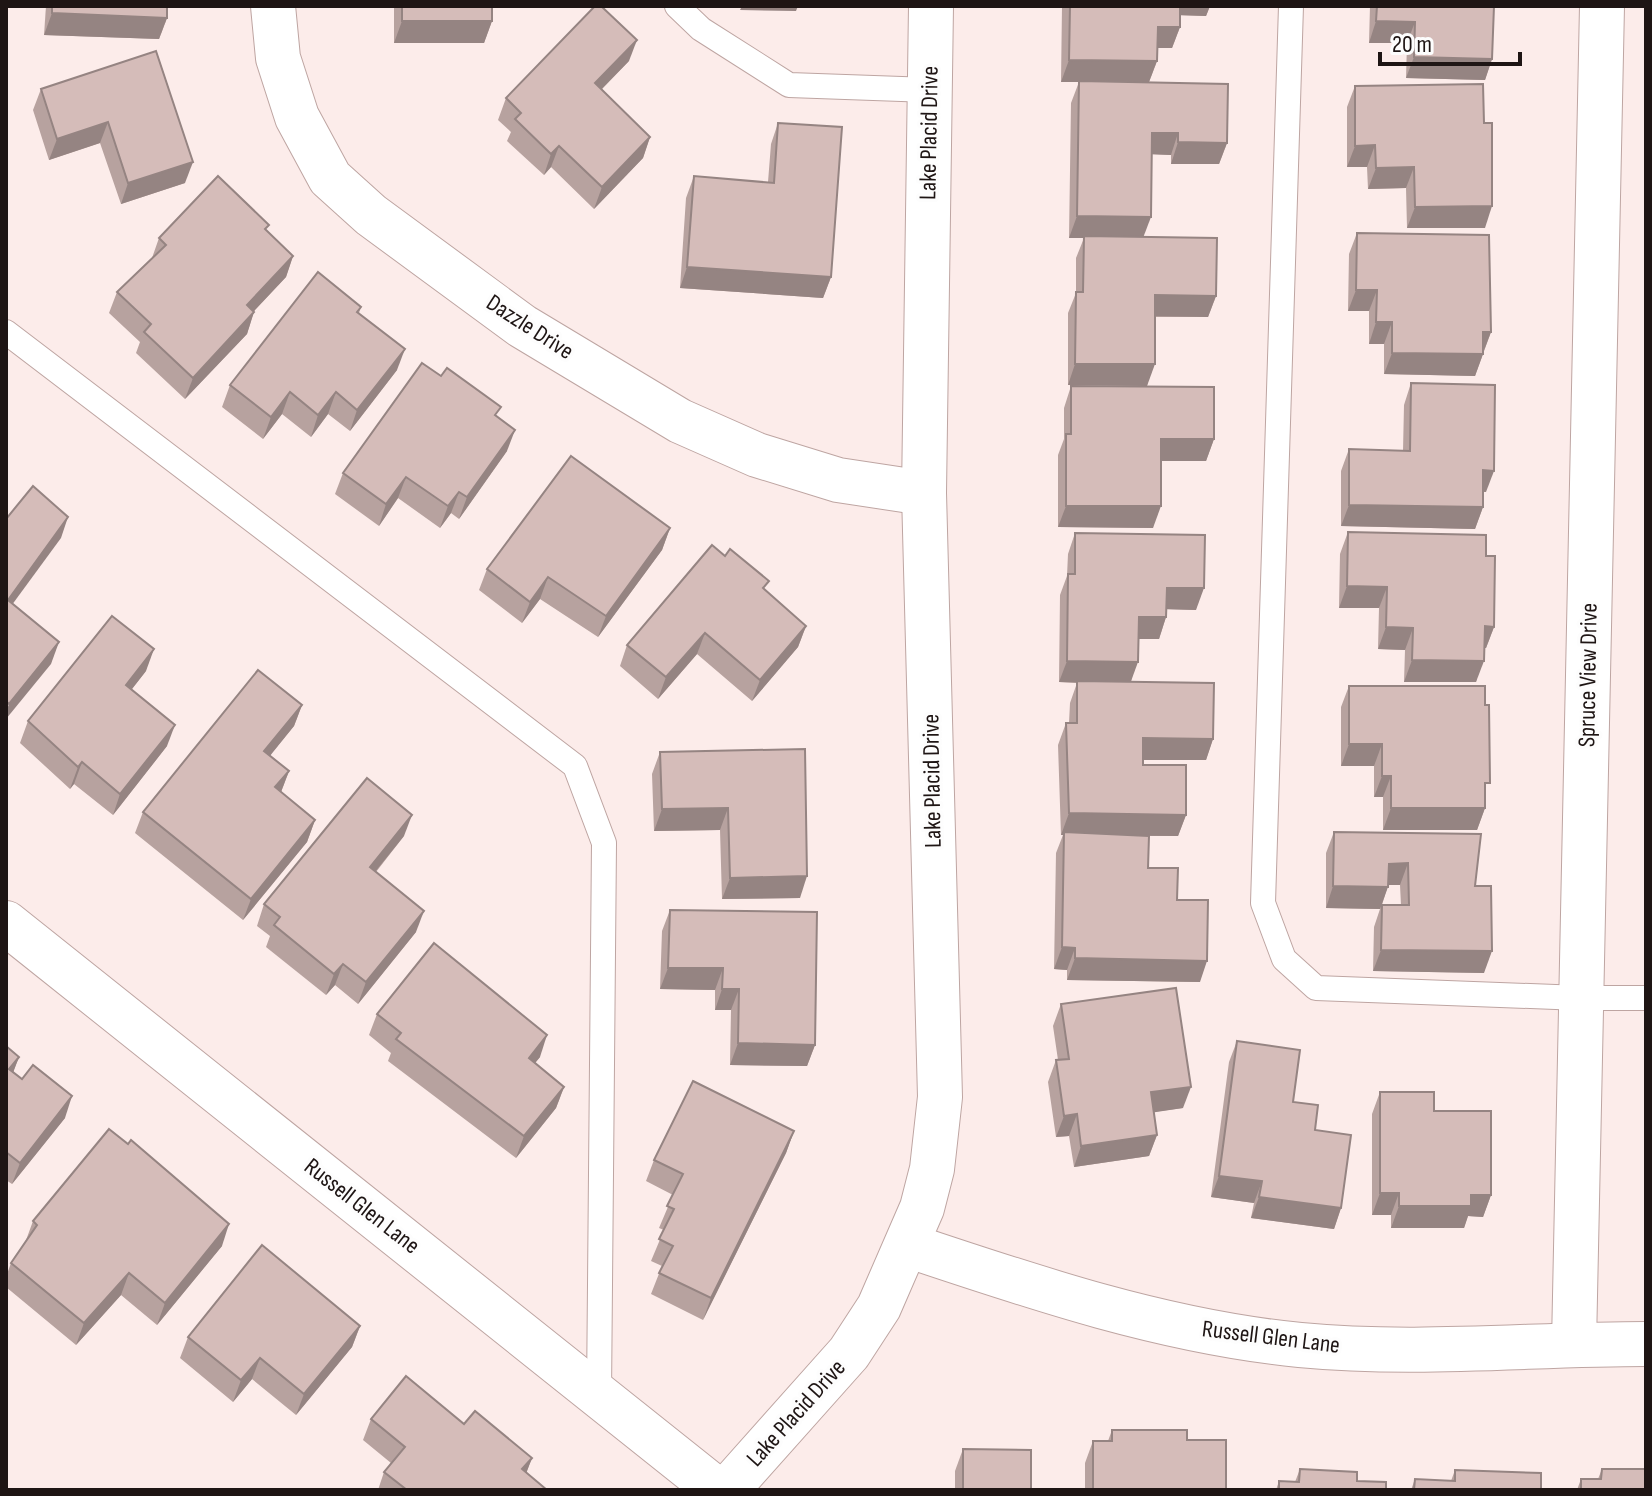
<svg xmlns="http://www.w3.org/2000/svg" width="1652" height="1496" viewBox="0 0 1652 1496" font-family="'Sofia Sans Condensed',sans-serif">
<rect width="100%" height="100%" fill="#fcecea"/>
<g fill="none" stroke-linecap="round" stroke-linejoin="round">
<defs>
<g id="lane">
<polyline points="677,6 701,29 789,85 930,90"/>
<polyline points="1291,6 1263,903 1284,959 1316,988 1581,998 1646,998"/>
<polyline points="6,332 575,766 604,843 599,1395"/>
</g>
<g id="street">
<polyline points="273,6 278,58 297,117 330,178 371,215 522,326 680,421 757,455 838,480 924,493"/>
<polyline points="6,923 717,1490"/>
<path d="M907,1245C1035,1288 1166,1332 1300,1345C1416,1356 1531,1344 1646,1344"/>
<polyline points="1574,1344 1602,6"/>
</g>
<polyline id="secondary" points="727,1490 849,1353 879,1307 922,1208 932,1169 940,1097 924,493 931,6"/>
</defs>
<use href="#lane" stroke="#bea5a2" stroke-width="26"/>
<use href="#street" stroke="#bea5a2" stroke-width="46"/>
<use href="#secondary" stroke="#bea5a2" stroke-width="46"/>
<use href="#lane" stroke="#fff" stroke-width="24"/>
<use href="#street" stroke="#fff" stroke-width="44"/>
<use href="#secondary" stroke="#fff" stroke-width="44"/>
</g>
<g fill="#b7a29f" fill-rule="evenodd">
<polygon points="46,6 167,6 167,18 159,39 44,35"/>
<polygon points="394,6 492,6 492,21 484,43 394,43"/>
<polygon points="1062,6 1210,6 1206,16 1180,15 1180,27 1172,48 1158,48 1157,61 1149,82 1227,143 1219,164 1171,164 1171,155 1152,154 1143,237 1216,296 1208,317 1155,317 1147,386 1068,385 1068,313 1076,293 1076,258 1084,238 1069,238 1071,103 1079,82 1061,82"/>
<polygon points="1370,6 1494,6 1492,59 1485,80 1406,78 1407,43 1369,43"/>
<polygon points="156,51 185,183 121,204 100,143 49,160 33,110 41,89"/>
<polygon points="629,61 602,89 650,137 643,158 594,209 551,167 544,175 507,141 511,132 498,120 506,98"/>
<polygon points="1355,86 1485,228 1407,228 1406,188 1368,189 1367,167 1347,167 1347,107"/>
<polygon points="778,123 831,277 823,298 680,288 686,198 694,176 768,182 771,144"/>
<polygon points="267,231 293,256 286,277 254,311 247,334 185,399 136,353 140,342 109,313 117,292 152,258 159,238"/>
<polygon points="1357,233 1491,332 1475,376 1384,374 1384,344 1369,344 1369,311 1348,311 1349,254"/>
<polygon points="361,307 359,313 397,370 350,431 328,414 311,437 282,414 263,439 222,407 230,385"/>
<polygon points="1411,383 1486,492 1483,492 1483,507 1475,529 1341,526 1341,471 1349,449 1403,451 1404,405"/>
<polygon points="1071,386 1214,439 1206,461 1161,461 1153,528 1058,527 1058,455 1064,439 1064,408"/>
<polygon points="498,417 507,451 459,519 451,513 440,528 398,498 379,526 335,494 343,473"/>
<polygon points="670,528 662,550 598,637 540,599 522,623 479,590 487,569"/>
<polygon points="1348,532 1486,556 1494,627 1486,648 1484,648 1476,682 1404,682 1405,650 1378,649 1379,608 1339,608 1340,554"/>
<polygon points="1075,533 1196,610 1167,609 1166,617 1159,639 1138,639 1131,682 1213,739 1206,760 1143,760 1143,765 1186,815 1178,836 1131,836 1148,868 1177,900 1200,982 1067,980 1067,970 1054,969 1056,853 1063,835 1061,835 1058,745 1066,723 1069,723 1070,703 1077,683 1059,682 1060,595 1067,576 1068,554"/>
<polygon points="765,591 806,626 798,647 752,701 697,654 658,699 620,666 627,645"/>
<polygon points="146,671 131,690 167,746 113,815 74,784 70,789 20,743 28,721"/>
<polygon points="1349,686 1485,795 1485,808 1477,830 1383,830 1383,797 1374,797 1374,766 1341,766 1341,707"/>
<polygon points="302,705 294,726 270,755 289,771 281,792 315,820 307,842 243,920 135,833 143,812"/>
<polygon points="805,749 800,898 722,899 720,830 654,831 652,774 660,752"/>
<path d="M1334,832L1475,886L1484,973L1373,971L1374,927L1380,909L1326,908V853ZM1388,885H1400L1401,905H1382Z"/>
<polygon points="404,836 376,872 416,932 358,1004 335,985 326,995 266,947 270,936 257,926 264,904"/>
<polygon points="670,910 815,1045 807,1066 730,1065 731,1010 715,1010 715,990 660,989 662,931"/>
<polygon points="1061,1004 1183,1108 1153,1112 1157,1135 1149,1156 1074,1167 1069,1136 1056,1137 1048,1082 1056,1060 1058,1060 1053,1026"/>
<polygon points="377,1014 540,1057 535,1063 564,1087 556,1108 516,1158 388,1061 391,1053 369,1035"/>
<polygon points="1237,1041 1293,1102 1315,1130 1341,1208 1334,1229 1251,1218 1254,1203 1211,1197 1229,1062"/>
<polygon points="6,1046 19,1057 13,1072 65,1118 12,1184 6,1180"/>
<polygon points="1380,1092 1434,1111 1491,1195 1483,1217 1468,1216 1464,1228 1391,1228 1391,1215 1372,1215 1372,1114"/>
<polygon points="794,1131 786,1153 703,1320 651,1294 662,1266 651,1261 664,1230 659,1228 673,1195 646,1181 654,1160"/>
<polygon points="33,1221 222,1246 157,1325 121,1295 76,1345 6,1287 6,1277 11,1263 25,1243"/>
<polygon points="360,1326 352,1347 296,1415 252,1379 233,1402 180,1358 188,1337"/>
<polygon points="371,1419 464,1424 532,1458 526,1473 547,1490 378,1490 384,1472 391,1463 363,1440"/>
<polygon points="1112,1430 1187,1440 1226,1490 1085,1490 1085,1463 1093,1441 1108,1441"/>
<polygon points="963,1449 1031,1490 955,1490 955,1471"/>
<polygon points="1300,1469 1357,1481 1386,1490 1276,1490 1279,1481 1295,1482"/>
<polygon points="1602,1469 1646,1490 1577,1490 1581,1479 1598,1479"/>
<polygon points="1455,1470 1541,1490 1411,1490 1415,1479 1451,1481"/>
</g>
<g fill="#958482">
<polygon points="742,6 798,6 796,11 740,10"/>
<polygon points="1176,6 1210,6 1206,16 1173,15"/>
<polygon points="52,13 167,18 159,39 44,35"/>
<polygon points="402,21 492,21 484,43 394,43"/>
<polygon points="1376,21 1415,22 1407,43 1369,43"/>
<polygon points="1158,27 1180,27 1172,48 1150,48"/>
<polygon points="637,40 629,61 587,104 595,83"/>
<polygon points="1414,57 1492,59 1485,80 1406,78"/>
<polygon points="1069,60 1157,61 1149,82 1061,82"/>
<polygon points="108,122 100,143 49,160 57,139"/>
<polygon points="1152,133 1178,133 1171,155 1144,154"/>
<polygon points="650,137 643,158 594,209 602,187"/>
<polygon points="1178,142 1227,143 1219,164 1171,164"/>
<polygon points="1375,145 1367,167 1347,167 1355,146"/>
<polygon points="559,146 551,167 544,175 551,154"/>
<polygon points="193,162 185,183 121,204 128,183"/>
<polygon points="1414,167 1406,188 1368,189 1376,168"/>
<polygon points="1492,206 1485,228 1407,228 1415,207"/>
<polygon points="1077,216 1151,217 1143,238 1069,238"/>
<polygon points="293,256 286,277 239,327 247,305"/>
<polygon points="687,267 831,277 823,298 680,288"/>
<polygon points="1356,290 1377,290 1369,311 1348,311"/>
<polygon points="1155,295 1216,296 1208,317 1147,316"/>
<polygon points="254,312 247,334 185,399 193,378"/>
<polygon points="1376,322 1392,322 1384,344 1369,344"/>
<polygon points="1483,332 1491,332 1483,353"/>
<polygon points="405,349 397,370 350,431 357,410"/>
<polygon points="1392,353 1483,354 1475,376 1384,374"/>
<polygon points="1075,364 1155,364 1147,386 1068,385"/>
<polygon points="290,392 282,414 263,439 271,417"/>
<polygon points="336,392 328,414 311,437 318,415"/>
<polygon points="515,430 507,451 459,519 467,497"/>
<polygon points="1161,439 1214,439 1206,461 1153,461"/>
<polygon points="1483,470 1494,471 1486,492 1475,491"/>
<polygon points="406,477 398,498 379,526 386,504"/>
<polygon points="459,492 451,513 440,528 448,506"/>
<polygon points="1349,505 1483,507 1475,529 1341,526"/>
<polygon points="1066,506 1161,506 1153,528 1058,527"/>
<polygon points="68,517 61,538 6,613 8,600"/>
<polygon points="670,528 662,550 598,637 606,616"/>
<polygon points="548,577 540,599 522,623 530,602"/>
<polygon points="1347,586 1387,587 1379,608 1339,608"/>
<polygon points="1167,588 1204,588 1196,610 1159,609"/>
<polygon points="1139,617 1166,617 1159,639 1131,639"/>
<polygon points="806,626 798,647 752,701 760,680"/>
<polygon points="1485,626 1494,627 1486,648 1477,647"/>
<polygon points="1386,627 1413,628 1405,650 1378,649"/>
<polygon points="705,633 697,654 658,699 666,677"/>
<polygon points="59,642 51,664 6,719 6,712 9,704"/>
<polygon points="154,649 146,671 118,707 126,685"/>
<polygon points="1412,660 1484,661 1476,682 1404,682"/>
<polygon points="1067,661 1138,662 1130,684 1059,682"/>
<polygon points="302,705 294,726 257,772 264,751"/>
<polygon points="175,725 167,746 113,815 120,794"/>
<polygon points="1143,738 1213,739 1206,760 1136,760"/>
<polygon points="1349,744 1382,744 1374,766 1341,766"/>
<polygon points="82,762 74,784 70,789 78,767"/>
<polygon points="289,771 281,792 275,787"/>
<polygon points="1382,776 1391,776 1383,797 1374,797"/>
<polygon points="728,808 720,830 654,831 662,809"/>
<polygon points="1391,808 1485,808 1477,830 1383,830"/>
<polygon points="1069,813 1186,815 1178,836 1064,835 1064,832 1063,835 1061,835"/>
<polygon points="412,815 404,836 362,888 370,867"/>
<polygon points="315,820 307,842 243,920 251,899"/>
<polygon points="1408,863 1400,885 1381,885 1389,864"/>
<polygon points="807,876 800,898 722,899 730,878"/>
<polygon points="1333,886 1388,887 1380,909 1326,908"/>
<polygon points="424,911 416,932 358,1004 366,982"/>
<polygon points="1062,947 1075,948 1067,970 1054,969"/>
<polygon points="1381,950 1492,951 1484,973 1373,971"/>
<polygon points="1075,958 1207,961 1200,982 1067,980"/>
<polygon points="343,964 335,985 326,995 334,974"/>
<polygon points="668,968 723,968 715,990 660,989"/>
<polygon points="722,989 739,989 731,1010 715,1010"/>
<polygon points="547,1035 540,1057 521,1080 529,1058"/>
<polygon points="738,1043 815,1045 807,1066 730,1065"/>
<polygon points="19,1057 11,1078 9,1069"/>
<polygon points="564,1087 556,1108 516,1158 524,1136"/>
<polygon points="1191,1087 1183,1108 1143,1114 1151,1092"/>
<polygon points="72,1096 65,1118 12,1184 20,1163"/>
<polygon points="1077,1114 1069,1136 1056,1137 1064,1116"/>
<polygon points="794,1131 786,1153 703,1320 711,1298"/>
<polygon points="1157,1135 1149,1156 1074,1167 1081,1146"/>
<polygon points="1219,1176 1262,1181 1254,1203 1211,1197"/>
<polygon points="1380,1193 1399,1193 1391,1215 1372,1215"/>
<polygon points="1471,1195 1491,1195 1483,1217 1468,1216 1464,1228 1391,1228 1399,1206"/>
<polygon points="1259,1197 1341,1208 1334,1229 1251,1218"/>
<polygon points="229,1224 222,1246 157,1325 165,1303"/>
<polygon points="129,1273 121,1295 76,1345 84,1323"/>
<polygon points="360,1326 352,1347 296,1415 304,1394"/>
<polygon points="260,1358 252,1379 233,1402 241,1380"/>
<polygon points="532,1458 524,1479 522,1469"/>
</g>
<g fill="#d5bcb9" stroke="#958482" stroke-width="2">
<polygon points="52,6 167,6 167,18 52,13"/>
<rect x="402" y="6" width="90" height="15"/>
<polygon points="595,6 601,6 637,40 595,83 650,137 602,187 559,146 551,154 515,119 521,113 506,98"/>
<polygon points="1070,6 1180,6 1180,27 1158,27 1157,61 1069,60"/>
<polygon points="1377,6 1494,6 1492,59 1414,57 1415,22 1376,21"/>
<polygon points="156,51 193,162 128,183 108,122 57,139 41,89"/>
<polygon points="1079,81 1228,84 1227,143 1178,142 1178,133 1152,133 1151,217 1077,216"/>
<polygon points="1483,84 1484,123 1492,123 1492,206 1415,207 1414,167 1376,168 1375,145 1355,146 1355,86"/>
<polygon points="778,123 842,127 831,277 687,267 694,176 774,183"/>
<polygon points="218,176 269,225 265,229 293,256 247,305 254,312 193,378 144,332 151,324 117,292 166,245 159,238"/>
<polygon points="1357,233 1489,235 1491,332 1483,332 1483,354 1392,353 1392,322 1376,322 1377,290 1356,290"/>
<polygon points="1084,236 1217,238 1216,296 1155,295 1155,364 1075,364 1076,292 1083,292"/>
<polygon points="318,272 361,307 357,312 405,349 357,410 336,392 318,415 290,392 271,417 230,385"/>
<polygon points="422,363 441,376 447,368 501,407 495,415 515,430 467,497 459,492 448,506 406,477 386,504 343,473"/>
<polygon points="1411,383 1495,385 1494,471 1483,470 1483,507 1349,505 1349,449 1410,451"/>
<polygon points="1071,386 1214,387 1214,439 1161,439 1161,506 1066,506 1066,434 1071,434"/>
<polygon points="571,456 670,528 606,616 548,577 530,602 487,569"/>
<polygon points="33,486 68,517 8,600 59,642 9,704 6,701 6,519"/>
<polygon points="1348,532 1486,535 1486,556 1495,556 1494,627 1485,626 1484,661 1412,660 1413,628 1386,627 1387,587 1347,586"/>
<polygon points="1075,533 1205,535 1204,588 1167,588 1166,617 1139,617 1138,662 1067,661 1068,574 1075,574"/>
<polygon points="712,545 725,556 730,549 769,581 763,588 806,626 760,680 705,633 666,677 627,645"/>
<polygon points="112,616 154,649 126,685 175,725 120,794 82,762 78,767 28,721"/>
<polygon points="258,670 302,705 264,751 289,771 275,787 315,820 251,899 143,812"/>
<polygon points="1077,681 1214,683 1213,739 1143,738 1143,765 1186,765 1186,815 1069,813 1066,723 1077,723"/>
<polygon points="1349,686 1485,686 1485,705 1489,705 1490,783 1485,783 1485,808 1391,808 1391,776 1382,776 1382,744 1349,744"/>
<polygon points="805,749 807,876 730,878 728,808 662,809 660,752"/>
<polygon points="367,778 412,815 370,867 424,911 366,982 343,964 334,974 274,925 280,917 264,904"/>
<polygon points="1064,832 1149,836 1148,868 1178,868 1177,900 1208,900 1207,961 1075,958 1075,948 1062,947"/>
<polygon points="1334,832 1481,834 1475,886 1491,886 1492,951 1381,950 1382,905 1409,905 1408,863 1389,864 1388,887 1333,886"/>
<polygon points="670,910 817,912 815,1045 738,1043 739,989 722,989 723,968 668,968"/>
<polygon points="434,943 547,1035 529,1058 564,1087 524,1136 396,1039 401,1033 377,1014"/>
<polygon points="1176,988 1191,1087 1151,1092 1157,1135 1081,1146 1077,1114 1064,1116 1056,1060 1069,1059 1061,1004"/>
<polygon points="1237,1041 1300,1050 1293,1102 1318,1105 1315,1130 1351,1135 1341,1208 1259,1197 1262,1181 1219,1176"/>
<polygon points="6,1046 19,1057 9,1069 22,1079 33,1065 72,1096 20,1163 6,1152"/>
<polygon points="693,1081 794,1131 711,1298 659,1273 673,1246 659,1239 674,1209 667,1206 683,1174 654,1160"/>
<polygon points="1380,1092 1434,1092 1434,1111 1491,1111 1491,1195 1471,1195 1471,1206 1399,1206 1399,1193 1380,1193"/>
<polygon points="109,1129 128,1144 131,1140 229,1224 165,1303 129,1273 84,1323 11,1263 37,1225 33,1221"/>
<polygon points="262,1245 360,1326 304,1394 260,1358 241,1380 188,1337"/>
<polygon points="406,1376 464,1424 475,1411 532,1458 522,1469 547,1490 407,1490 384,1472 405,1447 371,1419"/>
<polygon points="1112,1430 1187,1430 1187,1440 1226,1440 1226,1490 1093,1490 1093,1441 1112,1441"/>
<polygon points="963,1449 1031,1450 1031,1490 963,1490"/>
<polygon points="1300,1469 1357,1472 1357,1481 1386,1482 1386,1490 1279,1490 1279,1481 1299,1482"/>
<polygon points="1602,1469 1646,1469 1646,1490 1581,1490 1581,1479 1601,1479"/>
<polygon points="1455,1470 1541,1473 1541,1490 1414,1490 1415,1479 1455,1481"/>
</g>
<g text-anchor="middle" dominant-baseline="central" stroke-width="7" stroke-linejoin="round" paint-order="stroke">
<g font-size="24" fill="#1e1514" stroke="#fdfdfd">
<text transform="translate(929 133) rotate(-89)">Lake Placid Drive</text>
<text transform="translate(530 327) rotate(33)">Dazzle Drive</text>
<text transform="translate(1588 675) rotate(-89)">Spruce View Drive</text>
<text transform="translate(932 781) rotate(-91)">Lake Placid Drive</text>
<text transform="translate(362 1206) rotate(38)">Russell Glen Lane</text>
<text transform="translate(1271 1337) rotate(7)">Russell Glen Lane</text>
<text transform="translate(796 1413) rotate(-48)">Lake Placid Drive</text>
</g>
</g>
<rect width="1652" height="1496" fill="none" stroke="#1e1514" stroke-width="16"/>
<path d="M1380 52v12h140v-12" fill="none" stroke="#1e1514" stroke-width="4"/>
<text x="1392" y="52" font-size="24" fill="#1e1514" stroke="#fdfdfd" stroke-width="6" paint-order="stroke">20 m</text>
</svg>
